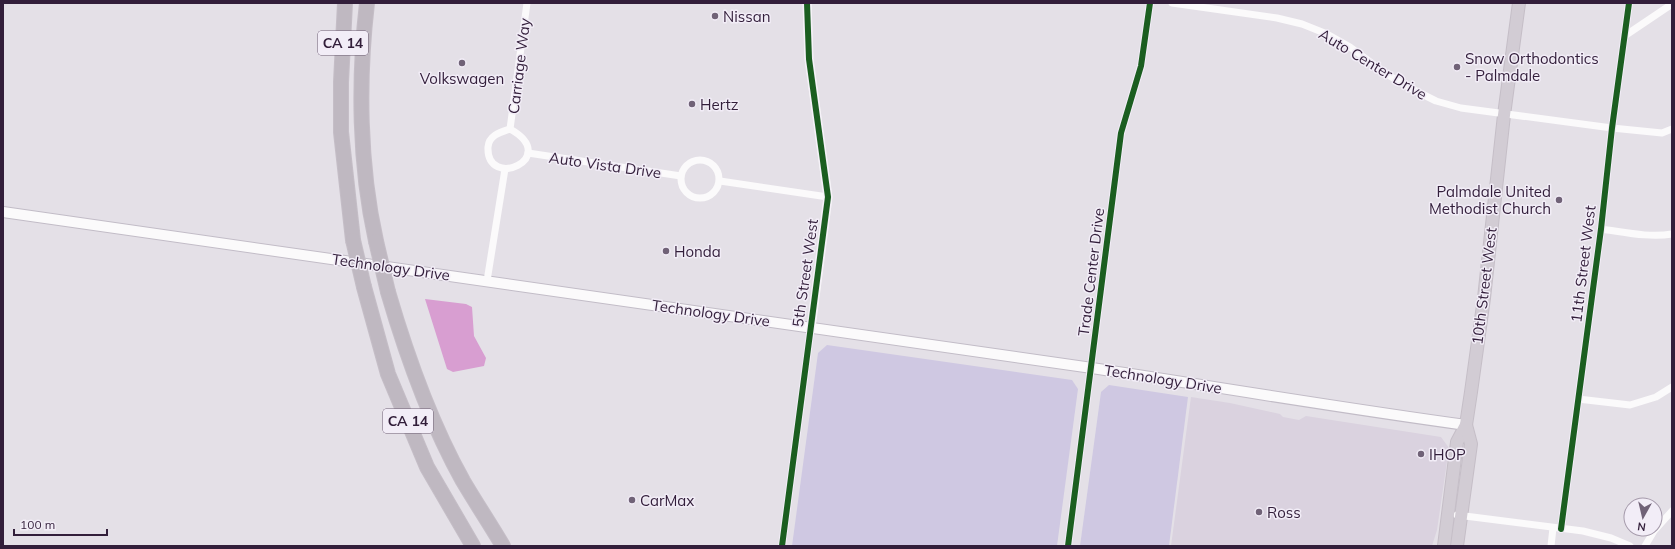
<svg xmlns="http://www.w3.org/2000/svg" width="1675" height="549" viewBox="0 0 1675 549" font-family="Mulish,sans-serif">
<rect width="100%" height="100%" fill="#e4e0e7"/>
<polygon fill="#dad2df" points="1191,397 1230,403 1280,414 1283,417 1299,420 1306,416 1441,437 1449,448 1437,530 1432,546 1171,546"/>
<g fill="#cfc8e2">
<polygon points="827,345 1072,380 1078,389 1057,546 792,546 818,353"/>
<polygon points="1109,385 1188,397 1169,546 1080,546 1101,392"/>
</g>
<polygon fill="#d89ed1" points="425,299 466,304 472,307 474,336 486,358 484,366 453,372 447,369"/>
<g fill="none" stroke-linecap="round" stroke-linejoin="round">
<defs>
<path id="secondary" d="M3,212L1092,368C1217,387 1341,408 1466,425"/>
<g id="primary">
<polyline points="1444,546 1457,442 1466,425 1471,392 1484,298 1504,115 1519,3"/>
<polyline points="1457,546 1471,444 1466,425"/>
</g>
<g id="motorway">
<polyline points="345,3 341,82 341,132 353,240"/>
<path d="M367,3C358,80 359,165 376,241"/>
<polyline points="364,287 388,374 427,467 473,546"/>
<path d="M388,292C407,357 430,422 463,481C476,503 490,524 503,546"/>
</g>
</defs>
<use href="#secondary" stroke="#c2bcc7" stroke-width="12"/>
<use href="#primary" stroke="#c5bec7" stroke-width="14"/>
<use href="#motorway" stroke="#c5bec7" stroke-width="16"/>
<g stroke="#fbfafb" stroke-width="7">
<polyline points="1172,3 1277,18 1302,24 1327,34 1350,47 1388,75 1412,89 1436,101 1461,108 1612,128 1662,133 1672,129"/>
<polyline points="1626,35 1672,4"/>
<polyline points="510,129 527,3"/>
<path d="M510,129C562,158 486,191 488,147C489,135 501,132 510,129Z"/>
<polyline points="528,153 681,176"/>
<circle cx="700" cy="179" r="19"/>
<polyline points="720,181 828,197"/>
<path d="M1601,229C1624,232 1649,238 1672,234"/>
<polyline points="487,281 505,169"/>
<polyline points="1578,399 1630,405 1656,397 1672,387"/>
<polyline points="1457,515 1583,531 1611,538 1630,546"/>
<polyline points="1561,529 1601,229 1612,128 1629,3"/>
<polyline points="782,546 811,328"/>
<polyline points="1068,546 1121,133 1141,66 1150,3"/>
<polyline points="1551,546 1553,528"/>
<polyline points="1645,546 1654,531 1672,511"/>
</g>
<polyline stroke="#fbfafb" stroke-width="9" points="807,3 809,59 828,197 811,328"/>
<use href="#secondary" stroke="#fbfafb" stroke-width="10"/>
<use href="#primary" stroke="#d2ccd4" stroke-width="12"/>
<use href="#motorway" stroke="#bfb8c1" stroke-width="14"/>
<defs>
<g id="motorway-bridge">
<polyline points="353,240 364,287"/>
<polyline points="376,241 388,292"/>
</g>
</defs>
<use href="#motorway-bridge" stroke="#c5bec7" stroke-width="16" stroke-linecap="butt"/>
<use href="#motorway-bridge" stroke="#bfb8c1" stroke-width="14"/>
<defs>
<g id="cycleway">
<polyline points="1561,529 1601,229 1612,128 1629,3"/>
<polyline points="782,546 828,197 809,59 807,3"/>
<polyline points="1068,546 1121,133 1141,66 1150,3"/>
</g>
</defs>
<use href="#cycleway" stroke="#f2edf7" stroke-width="8"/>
<use href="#cycleway" stroke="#1b5e20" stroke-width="6"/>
</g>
<g fill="#706277" stroke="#f2edf7" stroke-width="1.5">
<circle cx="715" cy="16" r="4"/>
<circle cx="462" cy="63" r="4"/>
<circle cx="1457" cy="67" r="4"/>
<circle cx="692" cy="104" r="4"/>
<circle cx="1559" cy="200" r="4"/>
<circle cx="666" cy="251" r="4"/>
<circle cx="1421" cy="454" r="4"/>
<circle cx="632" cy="500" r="4"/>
<circle cx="1259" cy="512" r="4"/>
</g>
<g text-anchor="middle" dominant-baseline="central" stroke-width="3" stroke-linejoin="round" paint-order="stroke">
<g fill="#f2edf7" stroke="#6c5c73" stroke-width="1">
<rect x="318" y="31" width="50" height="24" rx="3"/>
<rect x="383" y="409" width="50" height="24" rx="3"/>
</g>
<g font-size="14" font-weight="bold" fill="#321e3a">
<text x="343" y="43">CA 14</text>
<text x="408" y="421">CA 14</text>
</g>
<g font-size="15" fill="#321e3a" stroke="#f2edf7" text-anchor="start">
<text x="723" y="16">Nissan</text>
<text x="1465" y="58">Snow Orthodontics<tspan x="1465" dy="17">- Palmdale</tspan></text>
<text x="462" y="78" text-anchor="middle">Volkswagen</text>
<text x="700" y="104">Hertz</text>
<text x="1551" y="191" text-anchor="end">Palmdale United<tspan x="1551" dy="17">Methodist Church</tspan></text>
<text x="674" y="251">Honda</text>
<text x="1429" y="454">IHOP</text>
<text x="640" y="500">CarMax</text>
<text x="1267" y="512">Ross</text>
</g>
<g font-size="15" fill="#321e3a" stroke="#f2edf7">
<text transform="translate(1373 64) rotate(31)">Auto Center Drive</text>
<text transform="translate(519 66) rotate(-83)">Carriage Way</text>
<text transform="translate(605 165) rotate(8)">Auto Vista Drive</text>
<text transform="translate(1583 264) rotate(-83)">11th Street West</text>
<text transform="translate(391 267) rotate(8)">Technology Drive</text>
<text transform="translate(1091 272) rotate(-83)">Trade Center Drive</text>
<text transform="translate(805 273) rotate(-82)">5th Street West</text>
<text transform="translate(1484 286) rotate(-83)">10th Street West</text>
<text transform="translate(711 313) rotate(8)">Technology Drive</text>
<text transform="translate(1163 379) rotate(9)">Technology Drive</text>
</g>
</g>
<rect width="1675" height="549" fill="none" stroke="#321e3a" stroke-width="8"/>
<g transform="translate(1643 517) rotate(188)"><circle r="19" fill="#f2edf7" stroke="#a59aab"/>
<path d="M0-3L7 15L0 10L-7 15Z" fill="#706277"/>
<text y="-6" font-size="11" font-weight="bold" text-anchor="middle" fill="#321e3a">N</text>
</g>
<path d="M14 529v6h93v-6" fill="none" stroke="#321e3a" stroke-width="2"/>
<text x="20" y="529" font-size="12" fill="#321e3a" stroke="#f2edf7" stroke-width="3" paint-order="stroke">100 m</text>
</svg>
